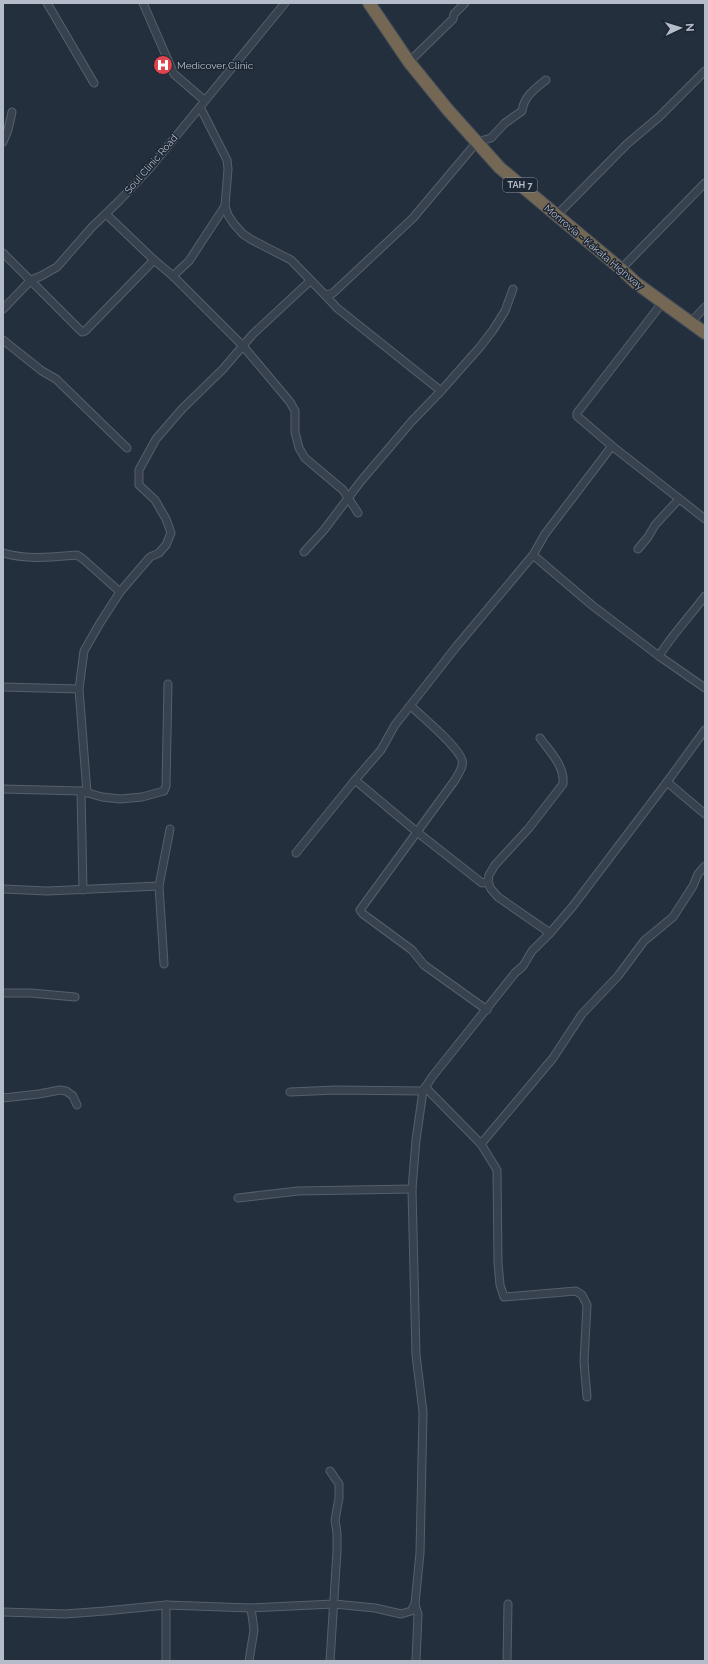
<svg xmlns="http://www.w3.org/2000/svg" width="708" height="1664" viewBox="0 0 708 1664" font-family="Raleway,sans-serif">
<rect width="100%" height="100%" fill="#242f3e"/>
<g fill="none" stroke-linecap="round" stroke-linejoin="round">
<defs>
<g id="street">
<polyline points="47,3 94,83"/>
<polyline points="143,3 174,74 204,100"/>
<polyline points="409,62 453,19 454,14 465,3"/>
<path d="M200,107L227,160L228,169L225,206L228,215L234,224L243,234L252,240L291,260L325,295L333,293L413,218L477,142L491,138L505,123L522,111C524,96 535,89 546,80"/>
<polyline points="3,142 8,130 12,112"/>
<polyline points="106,214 154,260 173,276 189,261 225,206"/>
<polyline points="556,216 627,144 659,117 705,71"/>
<polyline points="3,253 82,332 85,331 154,260"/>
<polyline points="621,269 705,183"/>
<polyline points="173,276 243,346 290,402 295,411 295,432 299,448 305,458 343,490 358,513"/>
<polyline points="325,295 337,308 441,391"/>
<polyline points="662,303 577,413 577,416 612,446 705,519"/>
<polyline points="3,309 31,280 41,276 57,267 92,227 120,200 150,168 285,3"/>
<polyline points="691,322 705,307"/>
<polyline points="3,340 42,371 56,379 127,448"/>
<polyline points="638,549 648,537 655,525 679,499"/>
<polyline points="304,552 324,530 361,481 412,421 441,391 480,347 493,330 505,311 513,289"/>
<path d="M3,553C27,560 53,557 77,555L83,559L120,592"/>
<polyline points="533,555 593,606 659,656 705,688"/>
<path d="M659,656C672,635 690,616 705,596"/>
<polyline points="3,687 79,689"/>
<path d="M411,706C422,717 458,746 462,760C464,767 458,774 455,780L360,910L363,914L412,950L424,965L487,1010"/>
<path d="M540,738C550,752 565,766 563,784L529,828L495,865L489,875L488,882L491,889L498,897L550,933"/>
<polyline points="355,780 417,832 482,883 488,882"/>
<polyline points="667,782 705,814"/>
<polyline points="3,789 81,791 102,797 120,799 142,797 164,791 166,786 168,684"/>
<polyline points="81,791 83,890"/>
<polyline points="87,793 79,689 84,651 100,623 120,592 150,557 159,553 166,545 171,533 166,519 155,500 139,485 139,470 156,439 182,409 223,369 253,334 310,281"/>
<polyline points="296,853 355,780 381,750 395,725 456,647 533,555 545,534 612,446"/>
<polyline points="159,886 164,964"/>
<polyline points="3,889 47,891 159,886 170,829"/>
<polyline points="3,993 31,993 75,997"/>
<polyline points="425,1087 481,1144 497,1170 498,1263 500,1285 504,1297 576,1291 582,1295 587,1305 584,1362 587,1397"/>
<polyline points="290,1092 336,1090 423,1091"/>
<polyline points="3,1098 39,1094 60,1090 66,1091 73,1096 77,1105"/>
<polyline points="481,1144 553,1058 582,1014 618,976 644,941 673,917 693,886 698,874 705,866"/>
<polyline points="238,1198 298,1191 412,1189"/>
<polyline points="330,1471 339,1484 339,1498 335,1520 337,1533 337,1551 330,1661"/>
<polyline points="166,1605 166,1661"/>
<polyline points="3,1612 65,1614 105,1611 166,1605 251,1608 334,1604 375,1608 401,1614 411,1611 415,1604"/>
<polyline points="249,1661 254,1630 251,1608"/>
<polyline points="416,1661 418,1614 415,1604 420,1553 423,1412 416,1355 412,1189 416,1140 423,1091 432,1077 515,973 523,966 532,951 550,933 573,906 667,782 705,730"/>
<polyline points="507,1661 508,1604"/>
</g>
<polyline id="highway" points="369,3 409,62 448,110 500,168 621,269 636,283 705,333"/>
</defs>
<use href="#street" stroke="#565f6c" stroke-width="9"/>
<use href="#highway" stroke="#434c59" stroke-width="14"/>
<use href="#street" stroke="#38414e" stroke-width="7"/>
<use href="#highway" stroke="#746855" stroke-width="12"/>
</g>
<defs>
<symbol id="hospital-disc" viewBox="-11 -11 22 22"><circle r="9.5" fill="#e0444e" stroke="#1d2633"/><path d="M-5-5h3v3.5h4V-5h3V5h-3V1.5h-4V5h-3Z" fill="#fff"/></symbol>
</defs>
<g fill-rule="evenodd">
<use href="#hospital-disc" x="152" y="54" width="22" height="22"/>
</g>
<g text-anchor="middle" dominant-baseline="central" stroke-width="3" stroke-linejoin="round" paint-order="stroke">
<rect fill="#1d2633" stroke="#878f9c" stroke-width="1" x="503" y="178" width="34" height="14" rx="3"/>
<g font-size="9" font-weight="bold" fill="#b4bcc9">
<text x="520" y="185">TAH 7</text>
</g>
<g font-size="10" fill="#b4bcc9" stroke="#1d2633" text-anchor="start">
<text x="177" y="65">Medicover Clinic</text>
</g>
<g font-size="10" fill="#b4bcc9" stroke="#1d2633">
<text transform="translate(151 164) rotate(-49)">Soul Clinic Road</text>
<text transform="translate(594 247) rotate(40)">Monrovia - Kakata Highway</text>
</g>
</g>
<rect width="708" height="1664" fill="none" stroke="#b4bcc9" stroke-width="8"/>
<g transform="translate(680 28) rotate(86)" stroke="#1d2633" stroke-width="3" paint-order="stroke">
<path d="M0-3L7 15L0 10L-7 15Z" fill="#b4bcc9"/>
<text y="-6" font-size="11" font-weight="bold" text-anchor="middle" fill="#b4bcc9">N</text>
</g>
</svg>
